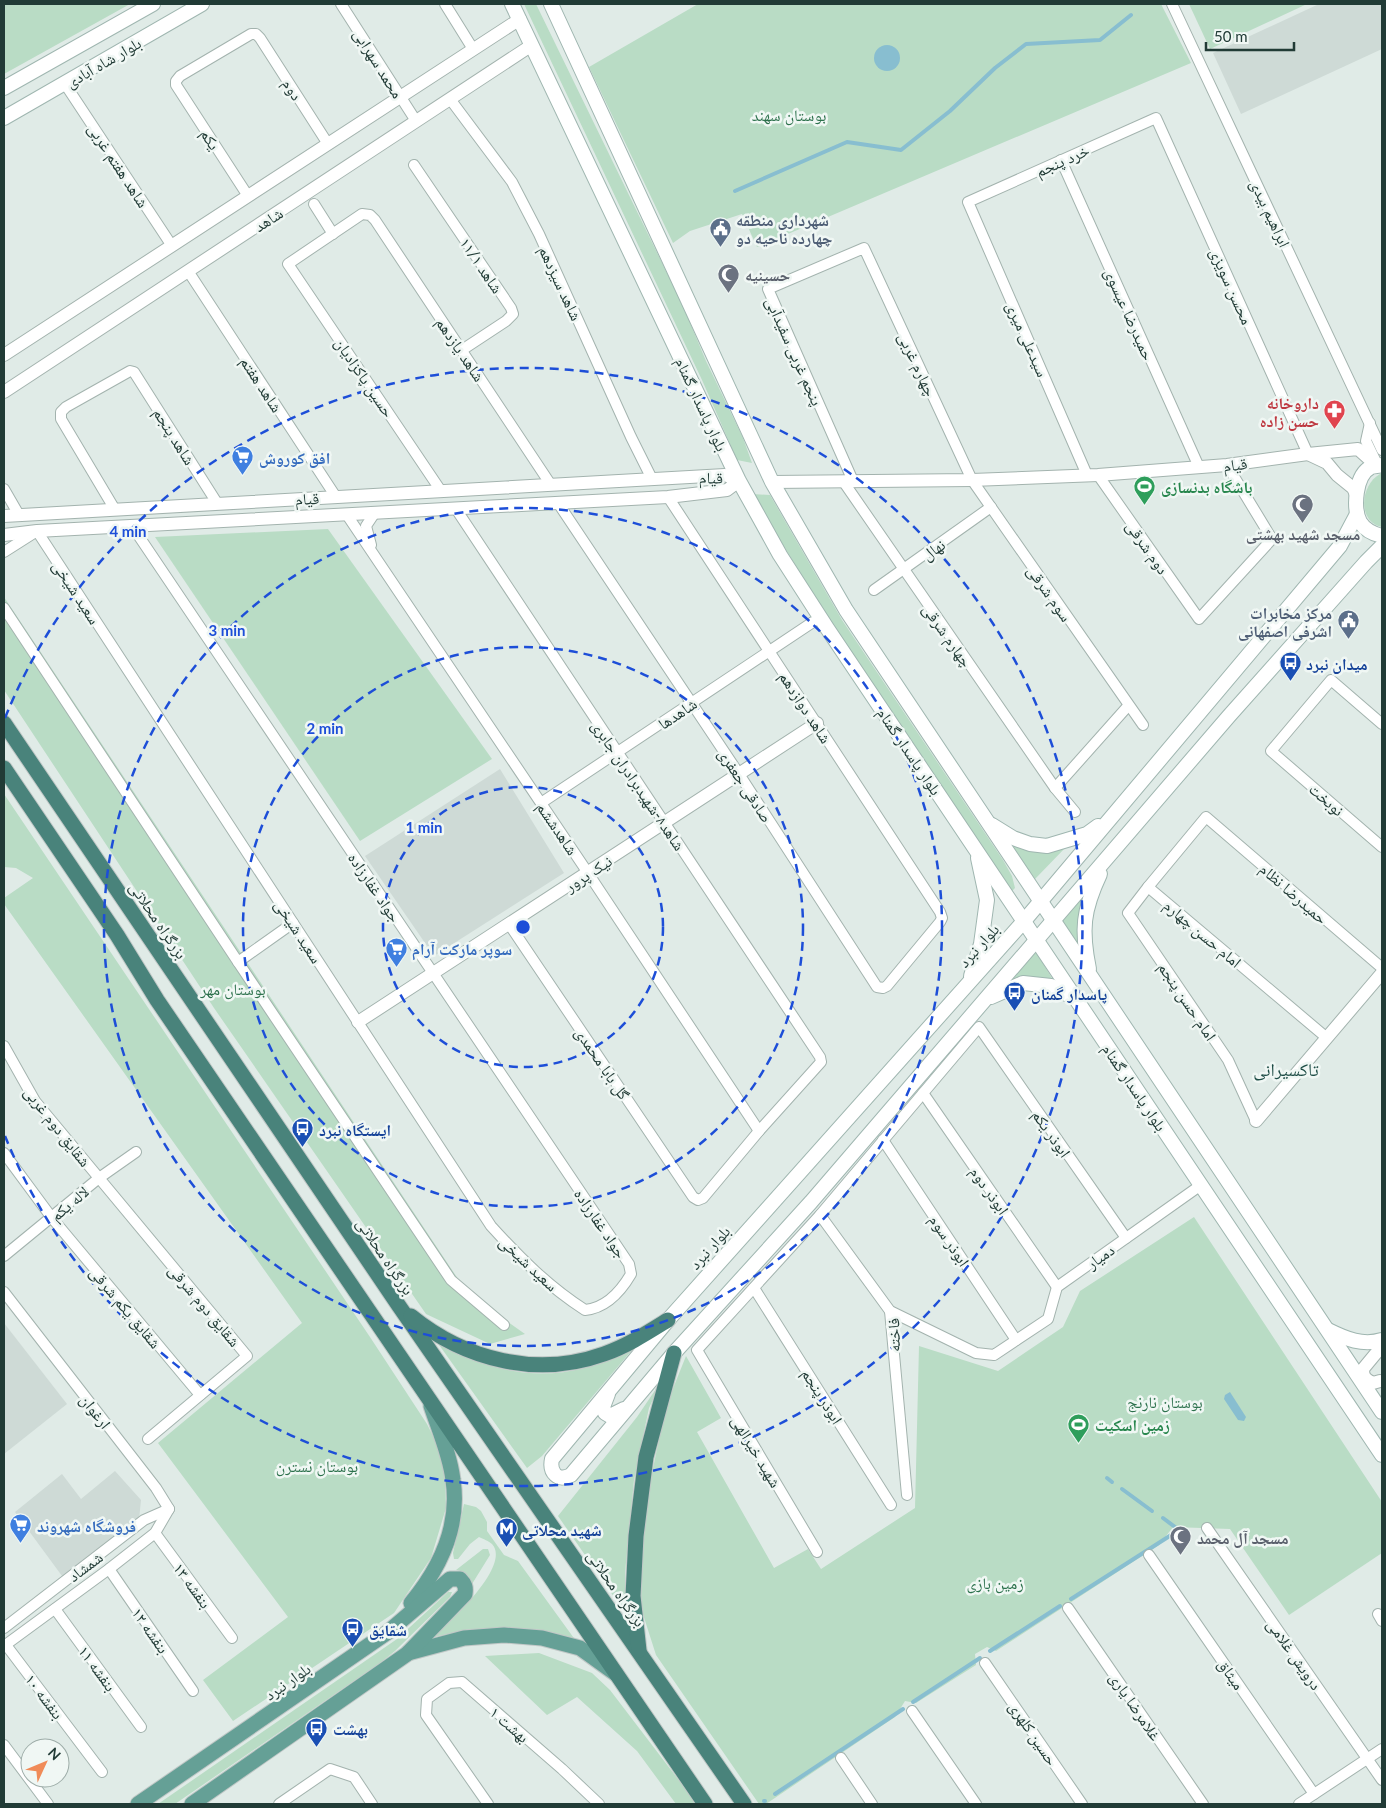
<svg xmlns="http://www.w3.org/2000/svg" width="1386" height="1808" viewBox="0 0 1386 1808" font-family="Lato,'Noto Naskh Arabic',sans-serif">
<rect width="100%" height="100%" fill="#e0ebe7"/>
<g fill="#cedad6">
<polygon points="1319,4 1382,4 1382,49 1241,114 1213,53"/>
<polygon points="500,769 564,873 434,956 365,856"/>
<polygon points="4,1323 67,1404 4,1454"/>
<polygon points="115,1471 141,1500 139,1520 65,1580 15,1512 62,1474 81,1499"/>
</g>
<g fill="#b9dcc5">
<polygon points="4,4 130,4 4,74"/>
<polygon points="524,4 536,4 683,306 706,361 743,438 752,463 737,460 702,380"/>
<polygon points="698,4 1161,4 1191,63 757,247 742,214 690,231 673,243 589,67"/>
<polygon points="1189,4 1307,4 1210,49"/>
<path d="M1380,474H1382V527C1357,522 1360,485 1380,474Z"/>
<polygon points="752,494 770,495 842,620 1003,860 1012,876 1015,888 1012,891 821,607"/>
<polygon points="328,529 492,759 360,841 155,537"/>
<polygon points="4,597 468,1294 525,1334 490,1344 426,1314 214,1008 4,690"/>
<polygon points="4,794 370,1337 427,1424 441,1452 445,1475 446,1508 431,1558 394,1613 233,1721 203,1680 288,1617 158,1443 302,1323 4,904 4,898 33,878 16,868 4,867"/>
<path d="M1011,844C1034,854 1043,855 1067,846L1035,879Z"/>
<path d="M1088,888C1080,908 1077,926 1077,948L1060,922Z"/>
<path d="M1035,950L1053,980C1035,977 1021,979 1004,985Z"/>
<polygon points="1194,1217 1382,1502 1382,1553 1289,1615 1230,1529 1173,1527 1159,1545 996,1651 987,1647 975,1654 976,1665 916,1703 905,1701 895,1717 766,1804 759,1804 656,1655 641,1608 639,1585 648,1492 666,1406 686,1356 721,1418 697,1432 774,1568 808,1549 821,1569 915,1508 919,1346 998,1371 1063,1327 1080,1291"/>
<path d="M437,1342C506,1380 560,1385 632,1350L542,1456L527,1468Z"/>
<polygon points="662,1380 649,1408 634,1480 625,1573 625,1596 630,1620 558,1516 637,1417"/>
<path d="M464,1504L476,1507L481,1511L487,1522V1531L504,1555L518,1561L576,1641L506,1629H470L434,1637C448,1623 512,1566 492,1544C489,1541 483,1539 479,1537L470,1544L458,1559H454L453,1553Z"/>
<path d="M483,1549H488L490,1555L472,1584C469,1575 466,1572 456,1570Z"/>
<polygon points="448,1592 452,1592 450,1597 395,1651 380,1663 175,1804 158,1804 397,1639"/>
<polygon points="539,1653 592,1673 610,1690 697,1804 676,1804 637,1751 577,1697 547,1715 485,1656"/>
</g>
<g fill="#88bed0">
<circle cx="887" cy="58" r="13"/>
<polygon points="1230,1392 1246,1417 1244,1421 1238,1420 1224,1399 1225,1395"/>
</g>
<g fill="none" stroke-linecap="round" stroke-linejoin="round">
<g stroke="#88bed0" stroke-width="4">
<polyline points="735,191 847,142 901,150 950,111 995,68 1026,44 1100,40 1131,15"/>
<polyline points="1107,1478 1112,1482"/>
<polyline points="1122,1489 1152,1511"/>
<polyline points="1071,1599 1179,1530 1163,1518"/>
<polyline points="990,1651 1060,1606"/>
<polyline points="913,1702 980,1658"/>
<polyline points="775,1794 903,1709"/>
<polyline points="764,1801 765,1801"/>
</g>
<defs>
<g id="minor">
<polyline points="341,4 416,121"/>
<polyline points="445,4 473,49"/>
<polyline points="1172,4 1382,450"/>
<polyline points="65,84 172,246"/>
<polyline points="450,99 512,182 539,234 631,437 652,479"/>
<polyline points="1061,160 1199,467"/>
<polyline points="414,165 511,308 513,314 506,321 462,350"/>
<polyline points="248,196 176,85 176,81 180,76 251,34 256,34 260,38 328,144"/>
<polyline points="314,204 333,234"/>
<polyline points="188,271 336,497"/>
<polyline points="1370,423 1366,441 1377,464"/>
<polyline points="1087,475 968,202 1156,118 1308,454"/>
<polyline points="1098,475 1199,619 1272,539 1227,465"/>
<polyline points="843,481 1055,788 1075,812"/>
<polyline points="853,481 768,289 864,248 972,480 1143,725"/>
<polyline points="4,489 19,515"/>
<polyline points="441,491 288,264 362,214 370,215 375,220 551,485"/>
<polyline points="558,503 739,774 877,987 883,988 887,986 940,922 942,918 940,912 668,497"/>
<polyline points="114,508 61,419 61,412 66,407 130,371 134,372 217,503"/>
<polyline points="456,509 820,1057 821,1062 759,1131 703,1198 698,1200 693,1197 509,924"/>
<polyline points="347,515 588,873 759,1131"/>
<polyline points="371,545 366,526 374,514"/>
<path d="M4,552L37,531L491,1226C520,1258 549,1287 585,1310C606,1308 621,1291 631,1274L629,1264L132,526"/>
<polyline points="874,590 991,507"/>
<polyline points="4,608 238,962 293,923"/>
<polyline points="1382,724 1331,680 1271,751 1382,847"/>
<polyline points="1055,788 1128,706"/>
<polyline points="541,803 813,622"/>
<polyline points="1148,887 1128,913 1228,1060 1256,1121"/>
<polyline points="238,962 451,1280 504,1325"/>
<polyline points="1327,1038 1148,887 1206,817 1382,968"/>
<polyline points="4,1046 35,1101 247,1356 148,1439"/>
<polyline points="923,1093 1057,1287"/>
<polyline points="883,1140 1016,1340"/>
<polyline points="4,1153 52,1218 200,1395"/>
<polyline points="820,1215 890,1311 976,1353 994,1355 1048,1319 1057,1287 1201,1185"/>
<polyline points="4,1256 99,1178 136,1152"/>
<polyline points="754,1288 891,1505"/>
<polyline points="4,1292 156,1488 169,1509 155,1533 109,1569 4,1646"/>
<polyline points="890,1311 907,1495"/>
<polyline points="1207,1528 1382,1780"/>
<polyline points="155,1533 232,1638"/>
<polyline points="817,1552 697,1350 820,1215 979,1027 1126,1238"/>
<polyline points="1149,1555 1314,1794"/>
<polyline points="109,1569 193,1691"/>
<polyline points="1068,1608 1203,1804"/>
<polyline points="55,1609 141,1727"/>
<polyline points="1378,1614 1382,1621"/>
<polyline points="4,1628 144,1520 169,1509"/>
<polyline points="6,1645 102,1772"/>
<polyline points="985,1663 1082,1804"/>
<polyline points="912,1711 976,1804"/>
<polyline points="4,1745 48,1804"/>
<polyline points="841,1758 872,1804"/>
<polyline points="279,1804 330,1769 354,1777 372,1804"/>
<polyline points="488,1804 426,1715 427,1699 449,1683 462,1682 562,1769 599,1804"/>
<polyline points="1299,1804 1382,1749"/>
</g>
<g id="tertiary">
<polyline points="4,355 520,19"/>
<polyline points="4,392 532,45"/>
<polyline points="1308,454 1327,463 1337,475 1353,488 1357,497"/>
<polyline points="772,482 972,480 1098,475 1227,465 1308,454 1358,449 1377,466"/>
<polyline points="4,516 725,475 739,481 727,490 668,497 37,531 4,535"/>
<polyline points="358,1022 817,723"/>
<polyline points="1256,1121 1382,973"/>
<path d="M1363,1370C1363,1378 1367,1380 1373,1383L1380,1381"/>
<polyline points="1358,1375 1382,1346"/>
</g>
<g id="secondary">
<polyline points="512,4 739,481 780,555 827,628 1382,1455"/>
<polyline points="551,4 772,482 846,610 1382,1412"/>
<polyline points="4,88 153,4"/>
<polyline points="4,118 202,4"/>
<path d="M1382,465C1379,466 1374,466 1371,467C1355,475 1353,508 1360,522C1365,530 1373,534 1382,536"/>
<path d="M1357,514L1340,546L1024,921L668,1320L552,1459C549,1473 558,1482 571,1475L674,1353L811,1202L1229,716L1366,562L1382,546"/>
<polyline points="992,825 1013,838 1030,844 1047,846 1087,834 1098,826"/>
<path d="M1089,969C1081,930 1083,910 1100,874"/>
<polyline points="971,976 981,944 987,900 978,858"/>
<polyline points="991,997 1023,983 1051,986 1074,998"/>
<path d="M1328,1330C1346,1339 1363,1346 1382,1340"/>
<polyline points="608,1394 603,1407 605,1413 610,1416 624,1409"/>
</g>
<g id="primary">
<path d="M411,1603C440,1568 460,1526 453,1480C450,1455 439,1430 431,1406"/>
<polyline points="408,1653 464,1638 504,1635 542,1638 580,1648 616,1674"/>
<path d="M138,1804L388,1632L450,1579H460C465,1584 466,1587 465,1594L407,1654L192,1804"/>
</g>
<g id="trunk">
<polyline points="4,723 399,1306 744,1804"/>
<polyline points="4,768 117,935 157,1000 705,1804"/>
<path d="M411,1316C465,1360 537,1378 604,1354C627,1346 647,1333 668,1320"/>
<polyline points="639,1650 633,1596 636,1536 646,1457 674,1353"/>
</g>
</defs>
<use href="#minor" stroke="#a3b3ae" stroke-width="12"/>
<use href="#tertiary" stroke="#a3b3ae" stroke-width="14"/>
<use href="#secondary" stroke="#9fb6b0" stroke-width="16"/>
<use href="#primary" stroke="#c1c8c7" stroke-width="17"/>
<use href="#trunk" stroke="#c1c8c7" stroke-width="17"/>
<use href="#minor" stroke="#fff" stroke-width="10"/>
<use href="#tertiary" stroke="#fff" stroke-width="12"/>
<use href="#secondary" stroke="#fff" stroke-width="14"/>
<use href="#primary" stroke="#65a096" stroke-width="15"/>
<use href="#trunk" stroke="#49837b" stroke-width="15"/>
</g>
<g fill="none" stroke="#1d4ed8" stroke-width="2.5" stroke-dasharray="9 6">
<circle cx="523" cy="927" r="140"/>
<circle cx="523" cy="927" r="280"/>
<circle cx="523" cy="927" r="419"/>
<path d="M5 718A559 559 0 1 1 5 1136"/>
</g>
<defs>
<symbol id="civic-pin" viewBox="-11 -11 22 30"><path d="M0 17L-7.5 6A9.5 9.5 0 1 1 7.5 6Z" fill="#5c6f8a" stroke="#f0f7f4"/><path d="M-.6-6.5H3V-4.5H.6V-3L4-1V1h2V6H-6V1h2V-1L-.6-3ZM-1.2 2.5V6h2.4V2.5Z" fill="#fff"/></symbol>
<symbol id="mosque-pin" viewBox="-11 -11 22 30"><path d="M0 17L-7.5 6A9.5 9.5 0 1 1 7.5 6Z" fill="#6b7280" stroke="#f0f7f4"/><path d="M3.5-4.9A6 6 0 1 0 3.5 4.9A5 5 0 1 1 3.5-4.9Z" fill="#fff"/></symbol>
<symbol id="pharmacy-pin" viewBox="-11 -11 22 30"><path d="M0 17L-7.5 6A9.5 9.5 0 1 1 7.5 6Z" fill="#e0444e" stroke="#f0f7f4"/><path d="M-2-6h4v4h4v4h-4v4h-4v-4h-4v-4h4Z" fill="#fff"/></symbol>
<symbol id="supermarket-pin" viewBox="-11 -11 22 30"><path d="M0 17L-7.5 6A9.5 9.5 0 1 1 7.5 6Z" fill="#3f7fe0" stroke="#f0f7f4"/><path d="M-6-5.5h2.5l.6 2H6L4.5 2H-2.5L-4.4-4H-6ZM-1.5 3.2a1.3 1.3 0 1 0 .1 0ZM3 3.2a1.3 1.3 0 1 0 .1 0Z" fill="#fff"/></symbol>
<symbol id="stadium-pin" viewBox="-11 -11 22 30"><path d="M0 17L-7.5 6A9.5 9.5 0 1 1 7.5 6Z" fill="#2e9e5b" stroke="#f0f7f4"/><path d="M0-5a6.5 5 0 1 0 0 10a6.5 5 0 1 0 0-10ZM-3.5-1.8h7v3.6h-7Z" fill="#fff"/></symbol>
<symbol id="bus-pin" viewBox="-11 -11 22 30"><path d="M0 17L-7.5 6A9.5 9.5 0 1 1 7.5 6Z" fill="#1a4fb4" stroke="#f0f7f4"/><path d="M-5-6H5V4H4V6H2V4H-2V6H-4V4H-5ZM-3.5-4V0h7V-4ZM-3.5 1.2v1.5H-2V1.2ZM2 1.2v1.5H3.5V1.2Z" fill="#fff"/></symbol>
<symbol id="metro-pin" viewBox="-11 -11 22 30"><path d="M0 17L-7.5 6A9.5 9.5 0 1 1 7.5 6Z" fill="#1a4fb4" stroke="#f0f7f4"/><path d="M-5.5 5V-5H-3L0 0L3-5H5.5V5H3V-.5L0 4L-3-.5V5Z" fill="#fff"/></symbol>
</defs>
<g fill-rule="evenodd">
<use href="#civic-pin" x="708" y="216" width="25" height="34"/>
<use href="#mosque-pin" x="716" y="262" width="25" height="34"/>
<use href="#pharmacy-pin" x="1322" y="398" width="25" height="34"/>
<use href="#supermarket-pin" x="230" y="444" width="25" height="34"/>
<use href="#stadium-pin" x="1132" y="474" width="25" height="34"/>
<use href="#mosque-pin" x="1290" y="492" width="25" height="34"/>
<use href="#civic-pin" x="1336" y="608" width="25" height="34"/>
<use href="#bus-pin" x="1278" y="650" width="25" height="34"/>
<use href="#supermarket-pin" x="384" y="936" width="25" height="34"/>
<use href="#bus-pin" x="1002" y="980" width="25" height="34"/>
<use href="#bus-pin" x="290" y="1116" width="25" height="34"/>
<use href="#stadium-pin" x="1066" y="1412" width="25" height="34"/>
<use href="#supermarket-pin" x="8" y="1512" width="25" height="34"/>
<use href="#metro-pin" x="494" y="1516" width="25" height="34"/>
<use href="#mosque-pin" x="1168" y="1524" width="25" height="34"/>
<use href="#bus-pin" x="340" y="1616" width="25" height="34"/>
<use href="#bus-pin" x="304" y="1716" width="25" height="34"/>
</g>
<g text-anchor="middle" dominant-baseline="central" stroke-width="5" stroke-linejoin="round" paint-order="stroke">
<g font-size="16" fill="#213b36" stroke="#f0f7f4">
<text transform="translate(103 62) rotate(-30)">بلوار شاه آبادی</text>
<text transform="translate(379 63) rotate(58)">محمد سهرابی</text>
<text transform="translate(293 89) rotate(57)">دوم</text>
<text transform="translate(211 139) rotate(57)">یکم</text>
<text transform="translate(1062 160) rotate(-24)">خرد پنجم</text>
<text transform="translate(119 165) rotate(57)">شاهد هفتم غربی</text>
<text transform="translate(1271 213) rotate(65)">ابراهیم بیدی</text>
<text transform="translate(268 219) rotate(-33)">شاهد</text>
<text transform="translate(482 265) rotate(56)">شاهد ۱۱/۱</text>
<text transform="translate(561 283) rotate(65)">شاهد سیزدهم</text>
<text transform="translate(1232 286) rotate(66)">محسن سویزی</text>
<text transform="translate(1130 314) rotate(66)">حمیدرضا عیسوی</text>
<text transform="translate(1028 339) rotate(66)">سیدعلی میری</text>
<text transform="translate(461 349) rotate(56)">شاهد یازدهم</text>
<text transform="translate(795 351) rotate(66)">پنجم غربی سفیدآبی</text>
<text transform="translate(918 364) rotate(65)">چهارم غربی</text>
<text transform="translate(365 377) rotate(56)">حسین پاکزادیان</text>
<text transform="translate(262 384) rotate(57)">شاهد هفتم</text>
<text transform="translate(702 404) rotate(65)">بلوار پاسدار گمنام</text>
<text transform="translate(175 436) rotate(58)">شاهد پنجم</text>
<text transform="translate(1235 464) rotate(-7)">قیام</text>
<text transform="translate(711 477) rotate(1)">قیام</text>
<text transform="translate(307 498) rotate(-3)">قیام</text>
<text transform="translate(1148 547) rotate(55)">دوم شرقی</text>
<text transform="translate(933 549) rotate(-35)">نهال</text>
<text transform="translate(77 592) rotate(57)">سعید شیخی</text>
<text transform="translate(1050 593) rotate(55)">سوم شرقی</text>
<text transform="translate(948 635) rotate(55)">چهارم شرقی</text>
<text transform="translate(806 707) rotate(57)">شاهد دوازدهم</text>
<text transform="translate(677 713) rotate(-34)">شاهدها</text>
<text transform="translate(910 751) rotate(56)">بلوار پاسدار گمنام</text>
<text transform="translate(639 785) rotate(56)">شاهد۸-شهیدبرادران جابری</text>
<text transform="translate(746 785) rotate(57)">صادقی جعفری</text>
<text transform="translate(1327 799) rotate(41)">نوبخت</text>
<text transform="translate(558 828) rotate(56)">شاهدششم</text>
<text transform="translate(588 873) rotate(-33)">نیک پرور</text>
<text transform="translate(375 887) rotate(56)">جواد غفارزاده</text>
<text transform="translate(1294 893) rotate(41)">حمیدرضا نظام</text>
<text transform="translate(159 920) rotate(56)">بزرگراه محلاتی</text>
<text transform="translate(299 931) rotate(57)">سعید شیخی</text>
<text transform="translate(1203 933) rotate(40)">امام حسن چهارم</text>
<text transform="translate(978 945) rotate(-48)">بلوار نبرد</text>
<text transform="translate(1188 1001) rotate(56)">امام حسن پنجم</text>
<text transform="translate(603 1063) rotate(56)">گل بابا محمدی</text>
<text transform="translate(1135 1087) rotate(56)">بلوار پاسدار گمنام</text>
<text transform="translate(58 1126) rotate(52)">شقایق دوم غربی</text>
<text transform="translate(1052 1133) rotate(55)">ابوذر یکم</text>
<text transform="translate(990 1190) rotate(55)">ابوذر دوم</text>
<text transform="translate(69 1203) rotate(-40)">لاله یکم</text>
<text transform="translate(601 1223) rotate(56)">جواد غفارزاده</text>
<text transform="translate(950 1240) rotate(56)">ابوذر سوم</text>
<text transform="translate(709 1247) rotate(-48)">بلوار نبرد</text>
<text transform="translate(386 1256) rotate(56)">بزرگراه محلاتی</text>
<text transform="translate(1100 1256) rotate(-35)">دمیار</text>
<text transform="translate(529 1263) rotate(43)">سعید شیخی</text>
<text transform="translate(205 1305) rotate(50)">شقایق دوم شرقی</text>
<text transform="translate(126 1307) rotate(50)">شقایق یکم شرقی</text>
<text transform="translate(893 1335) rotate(-92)">فاخته</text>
<text transform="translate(823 1396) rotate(58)">ابوذر پنجم</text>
<text transform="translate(96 1411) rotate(52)">ارغوان</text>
<text transform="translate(757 1451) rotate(59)">شهید خیرالهی</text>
<text transform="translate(85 1566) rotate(-37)">شمشاد</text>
<text transform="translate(193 1585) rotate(54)">بنفشه ۱۳</text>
<text transform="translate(617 1588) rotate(55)">بزرگراه محلاتی</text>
<text transform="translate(151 1630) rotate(55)">بنفشه ۱۲</text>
<text transform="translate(1295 1654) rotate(55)">درویش غلامی</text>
<text transform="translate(98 1668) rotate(54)">بنفشه ۱۱</text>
<text transform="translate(1232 1674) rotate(56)">میثاق</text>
<text transform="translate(287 1681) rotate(-35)">بلوار نبرد</text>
<text transform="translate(45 1696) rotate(53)">بنفشه ۱۰</text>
<text transform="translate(1136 1706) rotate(56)">غلامرضا یاری</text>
<text transform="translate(510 1724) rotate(41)">بهشت ۱</text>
<text transform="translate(1034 1733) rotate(56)">حسین کلهری</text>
</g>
<g font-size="16" fill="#2c714c" stroke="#f0f7f4">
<text x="789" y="114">بوستان سهند</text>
<text x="233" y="988">بوستان مهر</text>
<text x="1165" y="1401">بوستان نارنج</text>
<text x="317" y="1465">بوستان نسترن</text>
<text x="995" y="1582">زمین بازی</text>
</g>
<g font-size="16" font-weight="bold" fill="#4e5e75" stroke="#f0f7f4" text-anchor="start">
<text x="736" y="219">شهرداری منطقه<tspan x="736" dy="18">چهارده ناحیه دو</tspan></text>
<text x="1332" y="612" text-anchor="end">مرکز مخابرات<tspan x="1332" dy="18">اشرفی اصفهانی</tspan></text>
</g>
<g font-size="16" font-weight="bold" fill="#5b616d" stroke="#f0f7f4" text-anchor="start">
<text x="745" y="274">حسینیه</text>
<text x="1303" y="533" text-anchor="middle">مسجد شهید بهشتی</text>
<text x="1197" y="1537">مسجد آل محمد</text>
</g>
<g font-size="16" font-weight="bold" fill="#be3a42" stroke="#f0f7f4" text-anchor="end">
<text x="1319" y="402">داروخانه<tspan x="1319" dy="18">حسن زاده</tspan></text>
</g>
<g font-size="16" font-weight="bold" fill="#366cbe" stroke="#f0f7f4" text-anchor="start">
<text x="259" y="457">افق کوروش</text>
<text x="412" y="948">سوپر مارکت آرام</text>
<text x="37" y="1525">فروشگاه شهروند</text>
</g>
<g font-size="16" font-weight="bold" fill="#27864d" stroke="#f0f7f4" text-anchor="start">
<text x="1161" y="486">باشگاه بدنسازی</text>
<text x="1095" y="1424">زمین اسکیت</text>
</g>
<g font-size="16" font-weight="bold" fill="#164399" stroke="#f0f7f4" text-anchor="start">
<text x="1306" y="663">میدان نبرد</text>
<text x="1031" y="993">پاسدار گمنان</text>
<text x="319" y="1129">ایستگاه نبرد</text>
<text x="522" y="1529">شهید محلاتی</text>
<text x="369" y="1629">شقایق</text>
<text x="333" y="1728">بهشت</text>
</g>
<g font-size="18" fill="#1d4c45" stroke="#f0f7f4">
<text x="1286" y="1069">تاکسیرانی</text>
</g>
</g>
<circle cx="523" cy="927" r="8" fill="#1d4ed8" stroke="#f0f7f4" stroke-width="2.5"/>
<g font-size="15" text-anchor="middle" font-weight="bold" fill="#1d4ed8" stroke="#f0f7f4" stroke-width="5" stroke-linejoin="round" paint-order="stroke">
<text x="128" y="537">4 min</text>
<text x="227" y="636">3 min</text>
<text x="325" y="734">2 min</text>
<text x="424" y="833">1 min</text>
</g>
<rect width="1386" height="1808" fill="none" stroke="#213b36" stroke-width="10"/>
<g transform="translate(45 1763) rotate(46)"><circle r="24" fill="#f0f7f4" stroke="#9daca8"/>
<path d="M0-4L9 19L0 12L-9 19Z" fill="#f08b58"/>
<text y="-8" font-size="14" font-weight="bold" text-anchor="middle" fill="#213b36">N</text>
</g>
<path d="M1206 42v8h88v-8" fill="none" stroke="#213b36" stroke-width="2.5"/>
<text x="1214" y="42" font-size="15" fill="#213b36" stroke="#f0f7f4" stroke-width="4" paint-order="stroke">50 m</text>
</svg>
